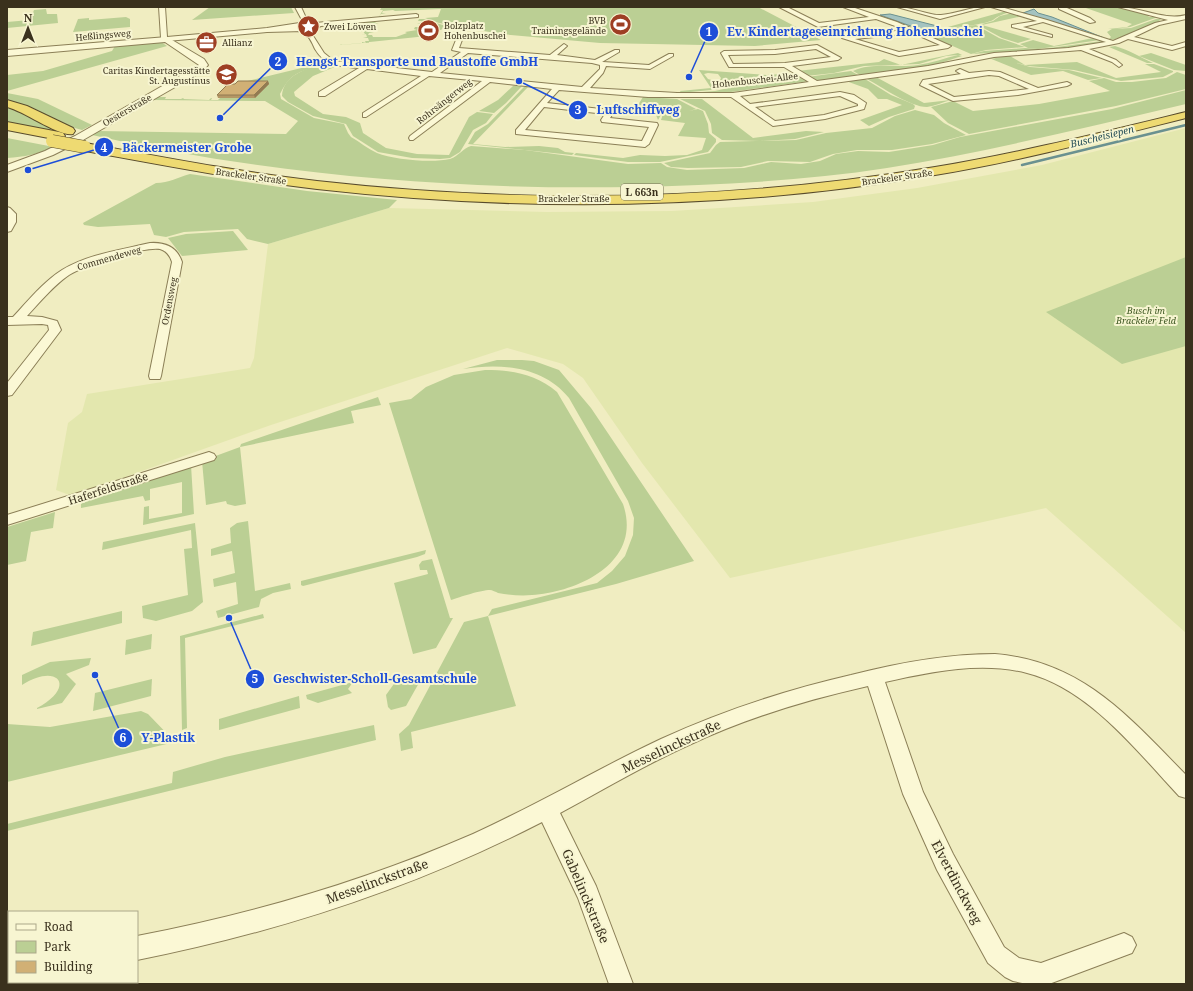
<svg xmlns="http://www.w3.org/2000/svg" width="1193" height="991" viewBox="0 0 1193 991" font-family="'Noto Serif',serif">
<rect width="100%" height="100%" fill="#f0edc1"/>
<polygon fill="#e3e7ae" points="1186,128 1186,633 1046,508 730,578 642,463 583,378 563,364 507,348 271,425 72,496 56,490 68,423 82,412 87,394 250,368 254,358 268,244 389,208 547,212 672,211 813,202 917,188 1042,165"/>
<g fill="#bbcf94">
<polygon points="210,7 291,7 294,13 192,20"/>
<polygon points="382,7 758,7 821,40 755,46 600,43 501,34 439,23 425,18 438,17 441,9 395,11 393,10 383,11 382,13 386,13 381,14 379,16 383,17 378,18 383,10 380,10"/>
<path d="M1083,7H1116L1151,15L1148,17H1158L1130,27L1115,29L1131,28L1156,19H1161L1157,23C1143,27 1121,40 1108,40L1111,37L1107,32L1112,29H1108L1127,27L1132,24Z"/>
<polygon points="46,9 47,14 57,14 58,23 7,28 7,22 30,20 34,10"/>
<path d="M1006,11L1010,12C1003,14 998,16 993,20C986,24 955,28 948,27Z"/>
<polygon points="1012,13 1023,16 982,25 1031,39 1018,43 1002,38 978,25 993,21 1000,16"/>
<polygon points="126,17 130,19 130,27 73,32 78,19 89,18 89,20"/>
<path d="M419,19H424L449,27L431,33L433,34L427,36L341,45L340,44L342,45L362,43V42L366,43L365,41H369L368,38H363L367,37L366,34L361,35L365,34L363,31L359,32L363,30L361,28H357L361,27L358,24L356,23L381,21L376,22L375,23H379L374,24L372,27L376,28H372L370,32H374L369,33L368,35H372L373,37H396L407,33L405,32C409,31 413,31 417,30L414,29L415,27H419L421,24H417L421,23L422,21H418Z"/>
<polygon points="976,25 999,38 1025,47 986,50 971,54 918,31"/>
<polygon points="1093,38 1100,40 1038,49 1028,48 1020,44 1033,40 1054,46"/>
<polygon points="1102,41 1104,42 1103,43 1074,48 972,54 984,51 1025,48 1042,49"/>
<polygon points="161,42 167,46 7,91 7,75 43,71 112,51 115,46"/>
<path d="M1115,46C1129,50 1140,57 1153,63H1147L1109,47Z"/>
<path d="M958,53L962,55H958L962,56L934,65L860,75L853,71C871,62 898,68 918,65C932,63 945,58 958,55L946,56L919,64L864,66L834,73L806,76L797,71L879,62L884,59L901,65Z"/>
<polygon points="1151,53 1186,65 1186,71 1174,70 1139,56"/>
<polygon points="1010,56 1025,65 1077,62 1116,78 1161,72 1145,64 1154,64 1173,71 1173,72 1163,77 1121,81 1074,70 1028,66 1007,60 1030,67 1069,70 1102,78 1088,80 1063,71 1031,75 989,58 996,59 993,58"/>
<path d="M322,63C302,74 293,68 280,94L281,99L314,118L344,124L348,133L351,137C360,142 368,149 377,153C394,160 433,163 450,159C459,156 463,148 471,146L525,150L628,164L661,163L667,167L687,170L744,168L771,162L801,164L820,161L836,154L858,151L889,152L933,145L960,137L1112,109L1186,90V104C1087,127 988,152 887,168C804,181 717,185 633,187C451,190 270,175 92,135L98,131L286,134L298,121L265,101L151,100L157,97H166L165,99H181L183,98H184L183,99L209,100L211,98H212L211,100H218L220,98H255L268,84L239,83Z"/>
<path d="M324,64L337,66L313,76L294,92L295,96L323,114L346,117L360,123L363,133L386,148L417,154L449,155L469,117L477,112L493,114L486,123L473,130L460,152L450,158L440,159L412,158L378,152L353,136L346,124L313,116L288,102L282,96C283,75 307,68 324,64Z"/>
<polygon points="699,70 767,75 794,73 801,77 789,81 749,83 722,88 720,81 722,81 720,80 721,78 718,74 708,73 704,74 708,79 718,82 720,89 681,93 680,91 711,88"/>
<polygon points="851,71 858,75 817,81 807,77"/>
<polygon points="1177,72 1186,75 1186,89 1116,106 969,134 948,123 931,107 953,101 973,111 1039,104 1110,91 1089,81 1104,78 1116,82 1132,82 1166,78"/>
<polygon points="802,77 809,81 731,92 689,93 715,91 750,83 787,82"/>
<path d="M876,77L924,103L951,100C943,102 935,106 927,107C910,107 882,87 867,79Z"/>
<polygon points="865,79 891,95 913,104 915,106 914,109 889,117 869,126 860,120 902,105 887,99 878,99 868,89 846,81"/>
<polygon points="513,86 522,86 506,103 494,113 479,111 498,100"/>
<polygon points="524,87 528,87 473,144 505,147 539,146 558,148 565,152 574,153 572,155 468,144 475,132 488,124"/>
<polygon points="7,93 38,99 92,125 82,130 64,125 7,100"/>
<polygon points="643,97 677,99 696,109 689,111 698,109 703,111 708,124 709,133 716,139 716,142 708,152 660,162 628,162 574,155 576,153 623,158 640,155 665,156 687,155 702,150 706,138 678,136 685,123 661,120 663,114 671,112 662,113 658,120 656,115 636,114 638,105"/>
<polygon points="680,99 702,99 753,138 806,131 824,132 795,139 760,141 722,140 712,133 711,124 705,111"/>
<polygon points="7,105 62,132 7,122"/>
<polygon points="915,110 934,115 944,123 966,135 932,144 892,150 857,150 833,154 810,162 768,161 741,167 688,168 671,167 664,163 710,153 716,145 720,142 796,140 826,133 872,128 895,116"/>
<path d="M7,138L54,147C39,154 24,157 7,158Z"/>
<path d="M190,174L307,191L397,200L389,208L268,244L247,239L238,229L184,232L166,237L154,235L150,224L98,227L84,225L83,223L156,183C169,183 178,177 190,174Z"/>
<polygon points="233,231 248,250 182,256 168,238 186,234"/>
<polygon points="1186,257 1186,346 1122,364 1046,312"/>
<path d="M497,360H522L534,361L559,370L591,408L694,561L616,584L488,616L516,706L411,732L413,748L401,751L399,734L409,725L464,622L488,616L492,609L597,583L612,571L625,556L633,535L634,518L628,501L569,398C543,366 501,363 463,369Z"/>
<path d="M485,370C512,370 536,374 557,392L623,504C643,562 579,592 532,595C521,596 509,595 498,593C496,592 492,590 490,590C481,590 460,597 451,600L389,403L411,399L426,387L454,375Z"/>
<polygon points="378,397 381,405 351,411 354,423 240,447 246,504 235,506 227,504 226,501 206,505 202,461 240,447 241,444"/>
<polygon points="191,465 194,514 143,525 144,507 149,506 149,519 182,513 182,482 150,489 150,500 145,501 143,496 81,508 81,503"/>
<polygon points="55,512 53,528 31,532 26,561 7,565 7,527"/>
<polygon points="248,521 255,591 290,583 291,589 273,593 261,599 259,607 218,618 216,611 238,604 236,582 214,587 213,579 235,573 232,551 211,556 211,549 231,543 230,528 237,523"/>
<polygon points="195,523 203,602 192,611 156,621 143,618 142,606 188,595 184,549 192,548 191,530 102,550 103,542"/>
<polygon points="426,550 425,554 417,557 303,586 301,585 301,581"/>
<polygon points="432,559 450,618 453,618 436,648 413,654 394,583 428,574 427,570 420,570 419,565 422,561"/>
<polygon points="122,611 122,623 31,646 33,632"/>
<polygon points="263,614 264,618 185,638 187,728 182,730 180,636"/>
<polygon points="152,634 151,649 125,655 126,640"/>
<path d="M91,658L89,665L66,674L76,684L62,703L37,709V708C78,686 57,662 22,685V675L50,662Z"/>
<polygon points="424,674 406,706 391,710 388,707 386,695 396,681"/>
<polygon points="152,679 151,696 93,711 95,693"/>
<polygon points="353,682 348,689 352,693 318,703 307,699 306,695"/>
<polygon points="299,696 300,708 219,730 219,719"/>
<polygon points="141,711 148,714 175,742 7,782 7,724 50,727"/>
<polygon points="374,725 376,740 7,831 7,824 172,783 173,772 225,757"/>
</g>
<g fill="#a4c3c0" stroke="#6a9190">
<polygon points="1034,9 1038,13 1052,17 1104,38 1023,13"/>
<polygon points="890,14 941,27 919,29 880,15"/>
</g>
<g fill="none" stroke-linecap="round" stroke-linejoin="round">
<polyline stroke="#6a9190" stroke-width="2.5" points="1022,165 1186,125"/>
<defs>
<g id="minor">
<path d="M159,7H165L167,37L267,28L306,22L302,20L295,7H301L306,18L315,23L416,14L418,15V17L321,26L310,31L324,53L334,61L432,72L461,52L452,50L456,40L459,38L462,40L459,48L550,55L564,44L567,46L557,55L595,60L615,50H619V52L602,62H603L649,65L669,54H673V56L650,69L606,66L603,73L590,88L677,93H733L809,82L784,67H729L721,53L724,51L775,50L817,45L841,58L838,60L792,66L817,81L928,66L994,53L1068,48L1106,42L1043,22L1023,27L1052,35V37L1012,27V25L1037,21L991,7H1001L1047,20L1113,41L1155,23L1168,20L1118,7C1141,7 1164,21 1186,15V19L1159,25L1134,37L1172,46L1186,42V46L1172,50L1128,39L1119,43L1089,49L1116,60L1122,65L1119,67L1112,62L1081,50L994,57L928,70L740,96L750,104L840,92L854,95L866,103L864,109L825,119L773,126L731,97H648L559,90L547,103L610,110L614,112L610,118L657,123L658,125L649,144L645,147L516,134V130L552,89L490,82L413,140H410L409,138L410,136L482,81L429,76L366,117H363V113L421,76L367,69L325,96H319V92L359,68C340,66 326,67 315,49C312,42 309,36 303,31L267,32L167,41L161,38ZM307,26H311L296,27ZM816,49L831,57L785,63L733,64L728,55L775,54ZM468,53L592,63L600,65V69L582,87L440,73ZM840,96L858,104V106L824,115L775,121L755,107ZM544,107L605,114L601,120L602,122L649,127L642,141L525,130Z"/>
<path d="M779,7H787L819,23L869,17L843,7H852L897,22L951,46L948,48L899,56L842,38L845,36L906,30L876,19L818,27ZM913,33L940,45L899,52L855,39Z"/>
<path d="M897,7C912,7 930,16 941,15C956,14 970,7 985,7L940,19Z"/>
<polygon points="1059,7 1069,7 1067,8 1090,18 1095,22 1090,23 1059,9"/>
<path d="M960,69L969,73L989,71L1000,72L1038,88L1067,82L1071,84L1067,86L1018,95L953,101L920,85L923,80L961,74L956,71ZM989,75L999,76L1029,89L954,97L928,84Z"/>
<polygon points="7,207 10,208 16,214 16,222 11,231 7,232"/>
<path d="M150,243C165,242 177,247 182,262L161,376L160,379H150L149,376L172,262C170,256 167,251 160,249C144,246 83,266 69,275C53,286 40,302 27,316L42,317L57,321L61,330L12,395L7,396V383L49,330L48,325L42,324L7,325V317H13C28,301 43,282 62,270C88,254 121,250 150,243Z"/>
<polygon points="209,452 214,454 216,457 214,460 7,525 7,515"/>
<path d="M995,654C1082,661 1129,717 1186,775V798L1179,796C1137,751 1088,688 1027,673C981,661 930,672 885,682L923,792L953,854L1004,947L1019,958L1041,963L1124,933L1132,937L1136,945L1132,953L1049,984H1027L1013,981L1005,977L988,963L937,870L903,794L868,686C806,700 746,718 689,745C644,765 603,790 560,813L596,886L633,984H609L578,898L542,822C414,888 278,932 137,960V936C253,914 365,881 473,834C537,805 597,769 661,739C722,711 786,690 851,675C898,663 946,654 995,654Z"/>
<polygon points="9,958 9,982 7,983 7,959"/>
</g>
<polygon id="tertiary" points="167,37 204,59 208,65 203,71 83,140 53,155 7,172 7,165 45,151 75,136 199,65 165,42 7,56 7,50"/>
<g id="trunk">
<path d="M7,100L27,106L73,128L75,131L73,134C59,137 24,111 7,107Z"/>
<path d="M1186,112V118C1103,139 1020,161 935,175C732,210 521,212 317,189C239,180 162,165 85,151L81,150L79,147L81,144L85,143C162,157 239,172 317,181C521,204 732,201 935,167C1020,153 1103,132 1186,112Z"/>
<polygon points="7,122 59,132 63,133 65,136 63,139 59,140 7,130"/>
</g>
</defs>
<use href="#minor" stroke="#8b7f57" stroke-width="2"/>
<use href="#tertiary" stroke="#8b7f57" stroke-width="2"/>
<use href="#trunk" stroke="#584b2c" stroke-width="2"/>
<use href="#minor" fill="#fbf8d5" fill-rule="evenodd"/>
<use href="#tertiary" fill="#fbf8d5" fill-rule="evenodd"/>
<use href="#trunk" fill="#eeda72" fill-rule="evenodd"/>
<defs>
<polyline id="trunk-bridge" points="52,141 85,147"/>
</defs>
<use href="#trunk-bridge" stroke="#584b2c" stroke-width="13" stroke-linecap="butt"/>
<use href="#trunk-bridge" stroke="#eeda72" stroke-width="12"/>
</g>
<polygon fill="#b49765" points="268,81 269,84 255,98 218,98 217,95 235,84"/>
<polygon fill="#927b52" points="268,81 269,84 255,98 254,95"/>
<polygon fill="#d1b075" stroke="#927b52" points="238,81 268,81 254,95 217,95 228,84 235,84"/>
<defs>
<symbol id="stadium-disc" viewBox="-11 -11 22 22"><circle r="9.5" fill="#9e3f24" stroke="#f7f5d1"/><path d="M0-5a6.5 5 0 1 0 0 10a6.5 5 0 1 0 0-10ZM-3.5-1.8h7v3.6h-7Z" fill="#fff"/></symbol>
<symbol id="sight-disc" viewBox="-11 -11 22 22"><circle r="9.5" fill="#9e3f24" stroke="#f7f5d1"/><path d="M0-6L1.8-2.2L6-1.7L2.9 1.2L3.7 5.4L0 3.3L-3.7 5.4L-2.9 1.2L-6-1.7L-1.8-2.2Z" fill="#fff"/></symbol>
<symbol id="office-disc" viewBox="-11 -11 22 22"><circle r="9.5" fill="#9e3f24" stroke="#f7f5d1"/><path d="M-6-3h4V-5.5h4V-3h4V5H-6ZM-1-4.5V-3h2v-1.5ZM-6 0V1H6V0Z" fill="#fff"/></symbol>
<symbol id="school-disc" viewBox="-11 -11 22 22"><circle r="9.5" fill="#9e3f24" stroke="#f7f5d1"/><path d="M0-5L7-2L0 1L-7-2ZM-4 1L0 2.5L4 1V4Q0 6-4 4Z" fill="#fff"/></symbol>
</defs>
<g fill-rule="evenodd">
<use href="#stadium-disc" x="608" y="12" width="25" height="25"/>
<use href="#sight-disc" x="296" y="14" width="25" height="25"/>
<use href="#stadium-disc" x="416" y="18" width="25" height="25"/>
<use href="#office-disc" x="194" y="30" width="25" height="25"/>
<use href="#school-disc" x="214" y="62" width="25" height="25"/>
</g>
<g text-anchor="middle" dominant-baseline="central" stroke-width="4" stroke-linejoin="round" paint-order="stroke">
<g font-size="9" fill="#3a311d" stroke="#f7f5d1" text-anchor="start">
<text x="606" y="20" text-anchor="end">BVB<tspan x="606" dy="10">Trainingsgelände</tspan></text>
<text x="444" y="25">Bolzplatz<tspan x="444" dy="10">Hohenbuschei</tspan></text>
<text x="324" y="26">Zwei Löwen</text>
<text x="222" y="42">Allianz</text>
<text x="210" y="70" text-anchor="end">Caritas Kindertagesstätte<tspan x="210" dy="10">St. Augustinus</tspan></text>
</g>
<g font-size="9" fill="#3a311d" stroke="#f7f5d1">
<text transform="translate(103 35) rotate(-5)">Heßlingsweg</text>
<text transform="translate(755 80) rotate(-6)">Hohenbuschei-Allee</text>
<text transform="translate(444 101) rotate(-38)">Rohrsängerweg</text>
<text transform="translate(127 110) rotate(-30)">Oesterstraße</text>
<text transform="translate(251 176) rotate(8)">Brackeler Straße</text>
<text transform="translate(897 177) rotate(-8)">Brackeler Straße</text>
<text x="574" y="198">Brackeler Straße</text>
<text transform="translate(109 258) rotate(-16)">Commendeweg</text>
<text transform="translate(169 301) rotate(-79)">Ordensweg</text>
</g>
<g font-size="9" font-style="italic" fill="#3e5722" stroke="#f7f5d1">
<text x="1146" y="310">Busch im<tspan x="1146" dy="10">Brackeler Feld</tspan></text>
</g>
<g font-size="10" font-style="italic" fill="#2b535b" stroke="#f7f5d1">
<text transform="translate(1102 136) rotate(-14)">Buscheisiepen</text>
</g>
<rect fill="#f7f5d1" stroke="#736c53" stroke-width="1" x="621" y="184" width="42" height="16" rx="3"/>
<g font-size="10" font-weight="bold" fill="#3a311d">
<text x="642" y="192">L 663n</text>
</g>
<g font-size="11" fill="#3a311d" stroke="#f7f5d1">
<text transform="translate(108 488) rotate(-18)">Haferfeldstraße</text>
</g>
<g font-size="13" fill="#3a311d" stroke="#f7f5d1">
<text transform="translate(671 746) rotate(-25)">Messelinckstraße</text>
<text transform="translate(377 881) rotate(-20)">Messelinckstraße</text>
<text transform="translate(957 882) rotate(62)">Elverdinckweg</text>
<text transform="translate(586 896) rotate(67)">Gabelinckstraße</text>
</g>
</g>
<path fill="none" stroke="#1d4ed8" stroke-width="1.5" d="M689 77L709 32M220 118L278 61M519 81L578 110M28 170L104 147M229 618L255 679M95 675L123 738"/>
<g fill="#1d4ed8" stroke="#f7f5d1" stroke-width="1.5">
<circle cx="689" cy="77" r="4"/>
<circle cx="220" cy="118" r="4"/>
<circle cx="519" cy="81" r="4"/>
<circle cx="28" cy="170" r="4"/>
<circle cx="229" cy="618" r="4"/>
<circle cx="95" cy="675" r="4"/>
<circle cx="709" cy="32" r="10"/>
<circle cx="278" cy="61" r="10"/>
<circle cx="578" cy="110" r="10"/>
<circle cx="104" cy="147" r="10"/>
<circle cx="255" cy="679" r="10"/>
<circle cx="123" cy="738" r="10"/>
</g>
<g font-size="12" text-anchor="middle" font-weight="bold" fill="#fff">
<text x="709" y="36">1</text>
<text x="278" y="66">2</text>
<text x="578" y="114">3</text>
<text x="104" y="152">4</text>
<text x="255" y="683">5</text>
<text x="123" y="742">6</text>
</g>
<g font-size="12" text-anchor="middle" font-weight="bold" fill="#1d4ed8" stroke="#f7f5d1" stroke-width="4" stroke-linejoin="round" paint-order="stroke">
<text x="855" y="36">Ev. Kindertageseinrichtung Hohenbuschei</text>
<text x="417" y="66">Hengst Transporte und Baustoffe GmbH</text>
<text x="638" y="114">Luftschiffweg</text>
<text x="187" y="152">Bäckermeister Grobe</text>
<text x="375" y="683">Geschwister-Scholl-Gesamtschule</text>
<text x="168" y="742">Y-Plastik</text>
</g>
<rect width="1193" height="991" fill="none" stroke="#3a311d" stroke-width="16"/>
<rect x="8" y="911" width="130" height="72" fill="#f7f5d1" stroke="#aba789"/>
<rect x="16" y="924" width="20" height="6" fill="#fbf8d5" stroke="#aba789"/>
<text x="44" y="931" font-size="12" fill="#3a311d">Road</text>
<rect x="16" y="941" width="20" height="12" fill="#bbcf94" stroke="#aba789"/>
<text x="44" y="951" font-size="12" fill="#3a311d">Park</text>
<rect x="16" y="961" width="20" height="12" fill="#d1b075" stroke="#aba789"/>
<text x="44" y="971" font-size="12" fill="#3a311d">Building</text>
<g transform="translate(28 28)" stroke="#f7f5d1" stroke-width="3" paint-order="stroke">
<path d="M0-3L7 15L0 10L-7 15Z" fill="#3a311d"/>
<text y="-6" font-size="11" font-weight="bold" text-anchor="middle" fill="#3a311d">N</text>
</g>
</svg>
